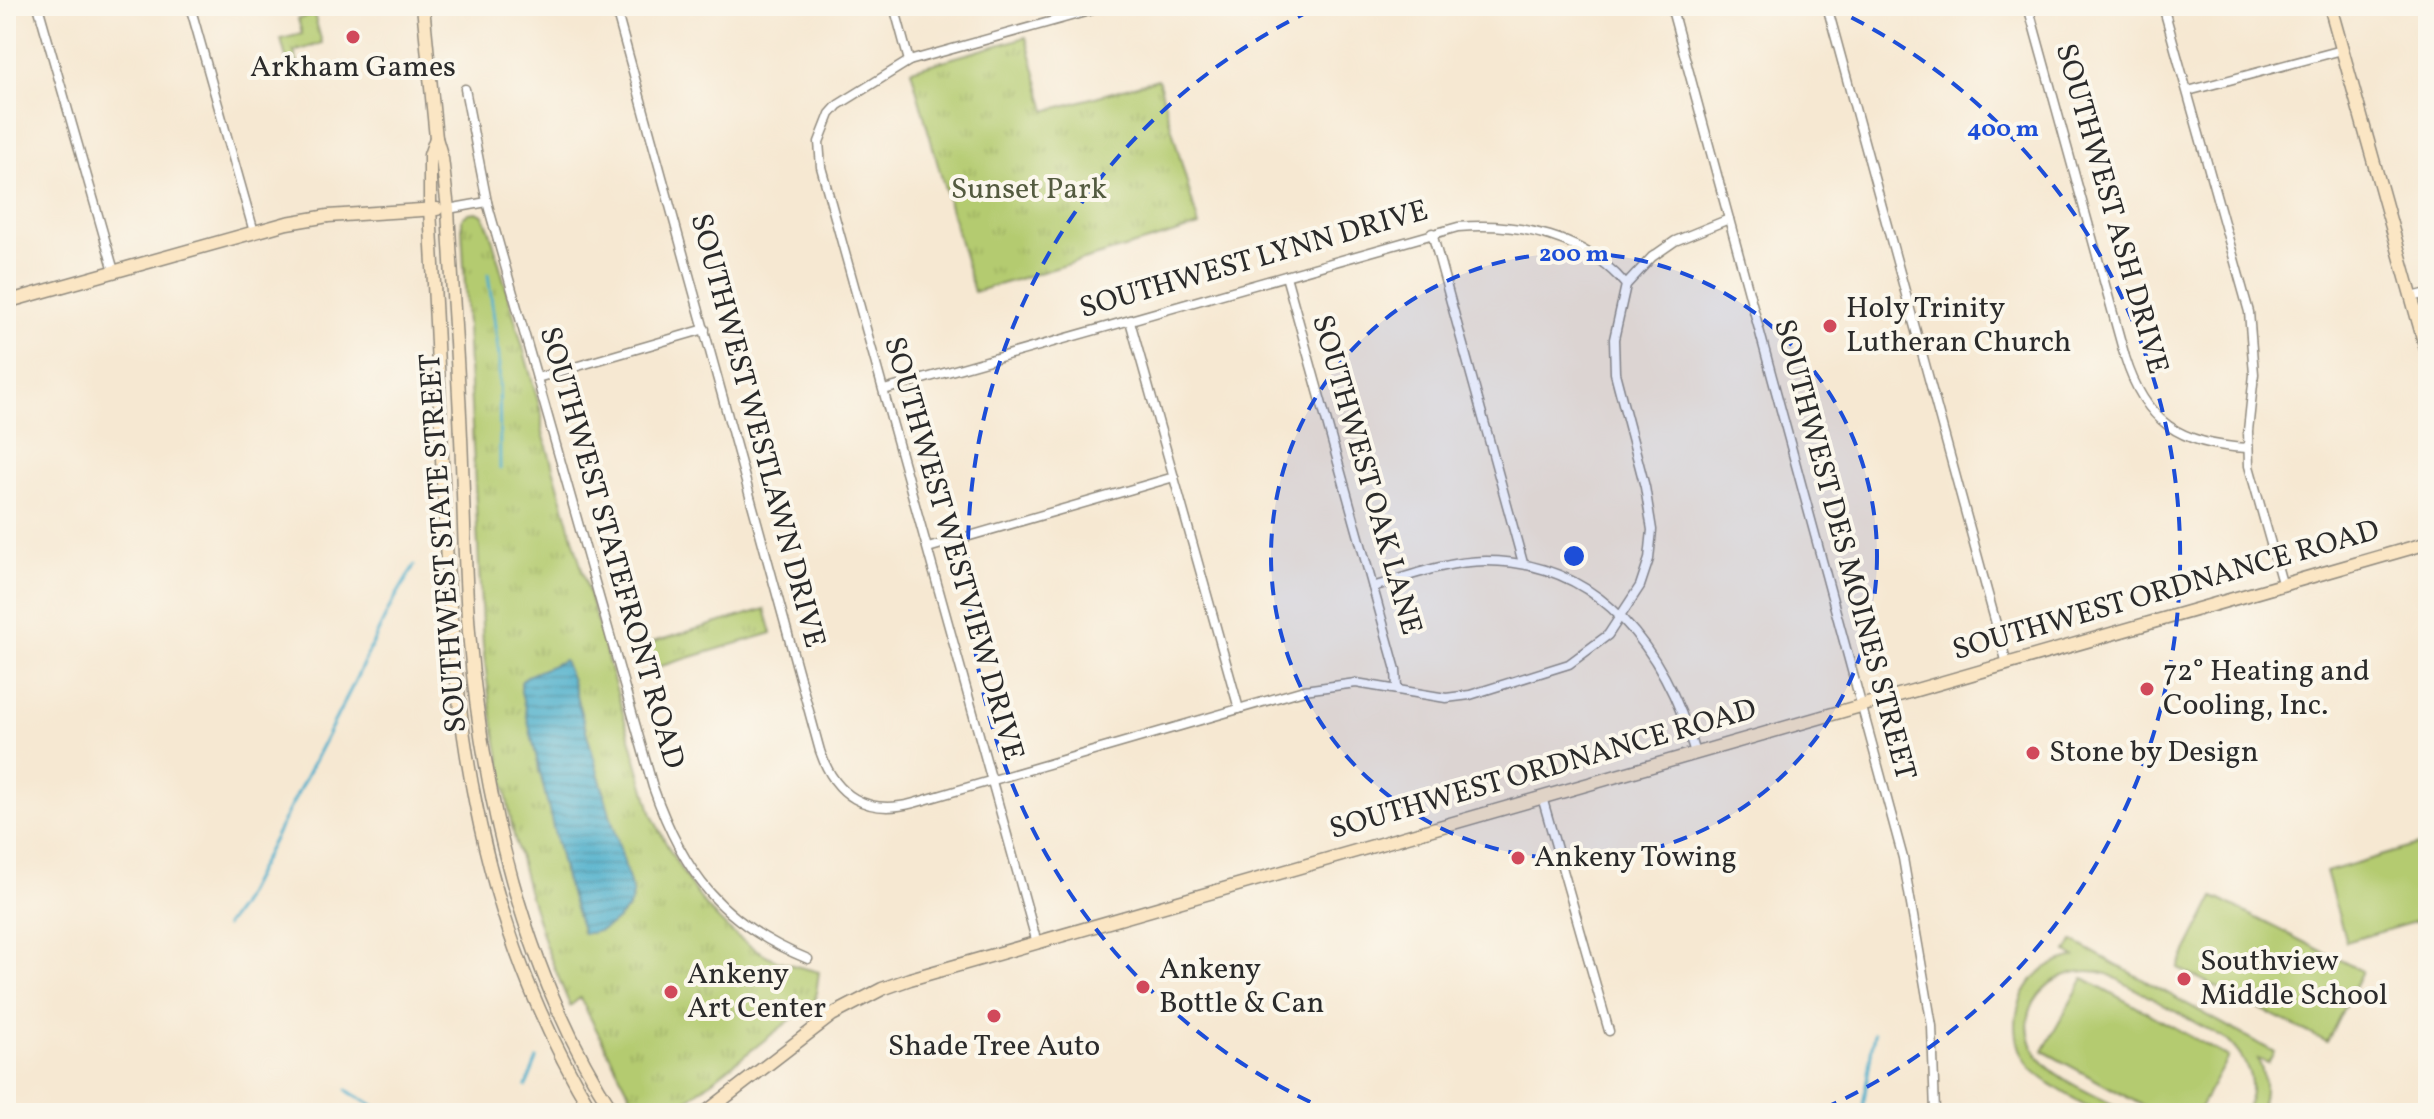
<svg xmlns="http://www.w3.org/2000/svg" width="2434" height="1119" viewBox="0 0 2434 1119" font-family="Vollkorn,serif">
<defs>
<pattern id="park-tufts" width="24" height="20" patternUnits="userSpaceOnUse" patternTransform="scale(2)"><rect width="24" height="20" fill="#b4cb70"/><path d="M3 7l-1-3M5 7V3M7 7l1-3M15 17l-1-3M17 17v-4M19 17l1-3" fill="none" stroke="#9bae61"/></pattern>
<pattern id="water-rules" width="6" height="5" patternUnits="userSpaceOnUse" patternTransform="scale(2)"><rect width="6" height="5" fill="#4caecb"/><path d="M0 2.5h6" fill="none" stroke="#3f8ea5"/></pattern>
</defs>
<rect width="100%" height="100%" fill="#fbf7ec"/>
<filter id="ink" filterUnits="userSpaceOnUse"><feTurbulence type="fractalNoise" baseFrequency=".0125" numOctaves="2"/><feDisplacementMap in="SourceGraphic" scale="16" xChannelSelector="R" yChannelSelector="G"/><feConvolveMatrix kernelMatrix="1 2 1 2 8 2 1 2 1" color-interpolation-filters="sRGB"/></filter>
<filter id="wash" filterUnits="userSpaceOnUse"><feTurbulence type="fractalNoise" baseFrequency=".006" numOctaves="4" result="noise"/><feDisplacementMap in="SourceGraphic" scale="32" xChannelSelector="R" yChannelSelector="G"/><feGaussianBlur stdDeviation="1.8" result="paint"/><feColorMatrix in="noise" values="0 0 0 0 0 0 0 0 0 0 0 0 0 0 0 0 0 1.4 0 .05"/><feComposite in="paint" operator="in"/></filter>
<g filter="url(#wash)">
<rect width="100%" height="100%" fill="#f6e8d2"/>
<g fill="#b4cb70" stroke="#707b4e" stroke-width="2">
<polygon points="2428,842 2428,918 2346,942 2326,872"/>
<polygon points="2214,897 2362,971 2327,1042 2178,968"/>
<path d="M2073,941L2274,1052L2268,1063L2258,1059C2266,1078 2266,1094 2259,1113H2244C2259,1086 2248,1061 2228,1041L2108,974C2053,957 2002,1015 2043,1062C2059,1081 2106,1100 2129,1113C2121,1113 2112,1115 2104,1113C2090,1110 2039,1079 2030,1067C2006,1037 2014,989 2046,968C2055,962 2065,960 2075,957L2067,952Z"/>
<polygon points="2084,978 2228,1057 2197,1113 2156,1113 2043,1051"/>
</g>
<g fill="url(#park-tufts)" stroke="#707b4e" stroke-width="2">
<polygon points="314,14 322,43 294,52 298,64 288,66 281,39 302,34 298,19"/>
<polygon points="1026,37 1046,111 1158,79 1199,226 974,292 911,70"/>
<path d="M476,212L483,215L490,231L542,415V429L652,815C680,874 713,932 776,960C789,965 805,968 819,972L815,1001L670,1113H656L632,1098L580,998L570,1006L546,947L528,890L513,832L490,704L483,646L462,227V218L469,213Z"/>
<polygon points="765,609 772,633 651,669 643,645"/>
</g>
<path fill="url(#water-rules)" stroke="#3c6c7b" stroke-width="2" d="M564,660L571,678L633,894C632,913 602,936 583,933L565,878L521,692V682L527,676Z"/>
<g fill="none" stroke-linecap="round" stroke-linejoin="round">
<g stroke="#4caecb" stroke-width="3">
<polyline points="488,274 499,356 500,469"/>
<polyline points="225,926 239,907 352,687 391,605 414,566"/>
<polyline points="526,1086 537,1059"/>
<path d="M347,1090C361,1102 369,1099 383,1113"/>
<polyline points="1862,1113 1874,1033"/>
</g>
</g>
</g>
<g filter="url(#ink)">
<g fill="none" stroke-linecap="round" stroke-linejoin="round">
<defs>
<g id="street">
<polyline points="38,6 114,271"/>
<polyline points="190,6 254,232"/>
<path d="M615,6L820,751C835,796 867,816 914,803L1304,690L1356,683L1446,698L1470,695L1569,664L1608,635L1640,586L1649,559L1652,530L1645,487L1615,373L1614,339L1626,285L1652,257L1675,241L1729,219"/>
<polyline points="894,6 909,61"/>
<polyline points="1671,6 1903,858 1932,1026 1935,1113"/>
<polyline points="1827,6 2007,664"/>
<path d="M2028,6L2125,357C2145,422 2180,445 2248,448"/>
<polyline points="2163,6 2249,312 2254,374 2248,431 2249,466 2282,583"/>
<path d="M465,89L487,202L653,787C683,873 722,924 808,959"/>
<polyline points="2188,91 2342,50"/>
<polyline points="448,209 487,202"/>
<polyline points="1432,233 1523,563"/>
<polyline points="1286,276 1396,670 1397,688"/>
<polyline points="2412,297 2428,293"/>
<polyline points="1130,321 1239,709"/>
<polyline points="537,378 705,329"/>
<path d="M884,390L1458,227C1519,222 1585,236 1626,285"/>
<polyline points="928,548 1174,477"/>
<path d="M1373,587C1409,576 1448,561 1486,561C1602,561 1666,653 1695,753"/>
<polyline points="1542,797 1609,1031"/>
<polyline points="1037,943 821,167 819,142 830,114 838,105 909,61 1107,6"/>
</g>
<g id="secondary">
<path d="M423,6L436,138L442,158L448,209C452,285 458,362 461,438C464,503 464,567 469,632C482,795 524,975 614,1113"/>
<polyline points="2330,6 2428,356"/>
<path d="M436,138L430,155V208C434,283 438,357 441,432C450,675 463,898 593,1113"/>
<polyline points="6,302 287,223 328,216 437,209"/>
<polyline points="705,1113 832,1015 882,989 910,979 2428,543"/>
</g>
</defs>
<use href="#street" stroke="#908a7e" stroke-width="11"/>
<use href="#secondary" stroke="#908a7e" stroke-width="15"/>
<use href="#street" stroke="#fff" stroke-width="8"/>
<use href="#secondary" stroke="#fbe6c4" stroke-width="12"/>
</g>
</g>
<circle cx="1574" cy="556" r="303" fill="#1d4ed8" fill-opacity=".12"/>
<g fill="none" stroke="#1d4ed8" stroke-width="4" stroke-dasharray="14 10">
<circle cx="1574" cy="556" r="303"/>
<path d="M1332 1112A606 606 0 0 1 1318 7M1830 7A606 606 0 0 1 1816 1112"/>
</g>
<g fill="#d1495b" stroke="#fbf7ec" stroke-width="3">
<circle cx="353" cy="37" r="8"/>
<circle cx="1830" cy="326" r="8"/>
<circle cx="2147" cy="689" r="8"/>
<circle cx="2033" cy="753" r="8"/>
<circle cx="1518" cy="858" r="8"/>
<circle cx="2184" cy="979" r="8"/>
<circle cx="1143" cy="987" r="8"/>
<circle cx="671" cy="992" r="8"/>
<circle cx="994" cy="1016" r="8"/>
</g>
<g text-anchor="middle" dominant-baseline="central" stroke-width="8" stroke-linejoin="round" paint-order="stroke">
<g font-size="30" fill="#2b2b2b" stroke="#fbf7ec" text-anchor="start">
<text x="353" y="68" text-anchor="middle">Arkham Games</text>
<text x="1846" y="309">Holy Trinity<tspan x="1846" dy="34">Lutheran Church</tspan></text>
<text x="2163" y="672">72° Heating and<tspan x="2163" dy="34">Cooling, Inc.</tspan></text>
<text x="2049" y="753">Stone by Design</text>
<text x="1534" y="858">Ankeny Towing</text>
<text x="2200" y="962">Southview<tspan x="2200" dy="34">Middle School</tspan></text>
<text x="1159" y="970">Ankeny<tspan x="1159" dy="34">Bottle &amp; Can</tspan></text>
<text x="687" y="975">Ankeny<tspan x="687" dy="34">Art Center</tspan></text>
<text x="994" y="1047" text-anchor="middle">Shade Tree Auto</text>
</g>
<g font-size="30" fill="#545b40" stroke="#fbf7ec">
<text x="1029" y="190">Sunset Park</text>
</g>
<g font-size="30" fill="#2b2b2b" stroke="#fbf7ec">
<text transform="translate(2111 209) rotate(74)">SOUTHWEST ASH DRIVE</text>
<text transform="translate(1254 260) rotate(-16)">SOUTHWEST LYNN DRIVE</text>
<text transform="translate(757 431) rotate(75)">SOUTHWEST WESTLAWN DRIVE</text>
<text transform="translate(1366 475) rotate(74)">SOUTHWEST OAK LANE</text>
<text transform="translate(444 543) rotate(-94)">SOUTHWEST STATE STREET</text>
<text transform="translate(611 548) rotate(74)">SOUTHWEST STATEFRONT ROAD</text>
<text transform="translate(953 549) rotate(74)">SOUTHWEST WESTVIEW DRIVE</text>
<text transform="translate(1844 550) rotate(75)">SOUTHWEST DES MOINES STREET</text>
<text transform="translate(2166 591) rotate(-16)">SOUTHWEST ORDNANCE ROAD</text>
<text transform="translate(1543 770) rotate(-16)">SOUTHWEST ORDNANCE ROAD</text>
</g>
</g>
<circle cx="1574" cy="556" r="12" fill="#1d4ed8" stroke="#fbf7ec" stroke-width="4"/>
<g font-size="24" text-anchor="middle" font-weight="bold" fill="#1d4ed8" stroke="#fbf7ec" stroke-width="8" stroke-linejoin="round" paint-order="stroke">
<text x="2003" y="136">400 m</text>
<text x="1574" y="261">200 m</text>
</g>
<rect width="2434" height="1119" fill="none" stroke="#fbf7ec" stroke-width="32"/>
</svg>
